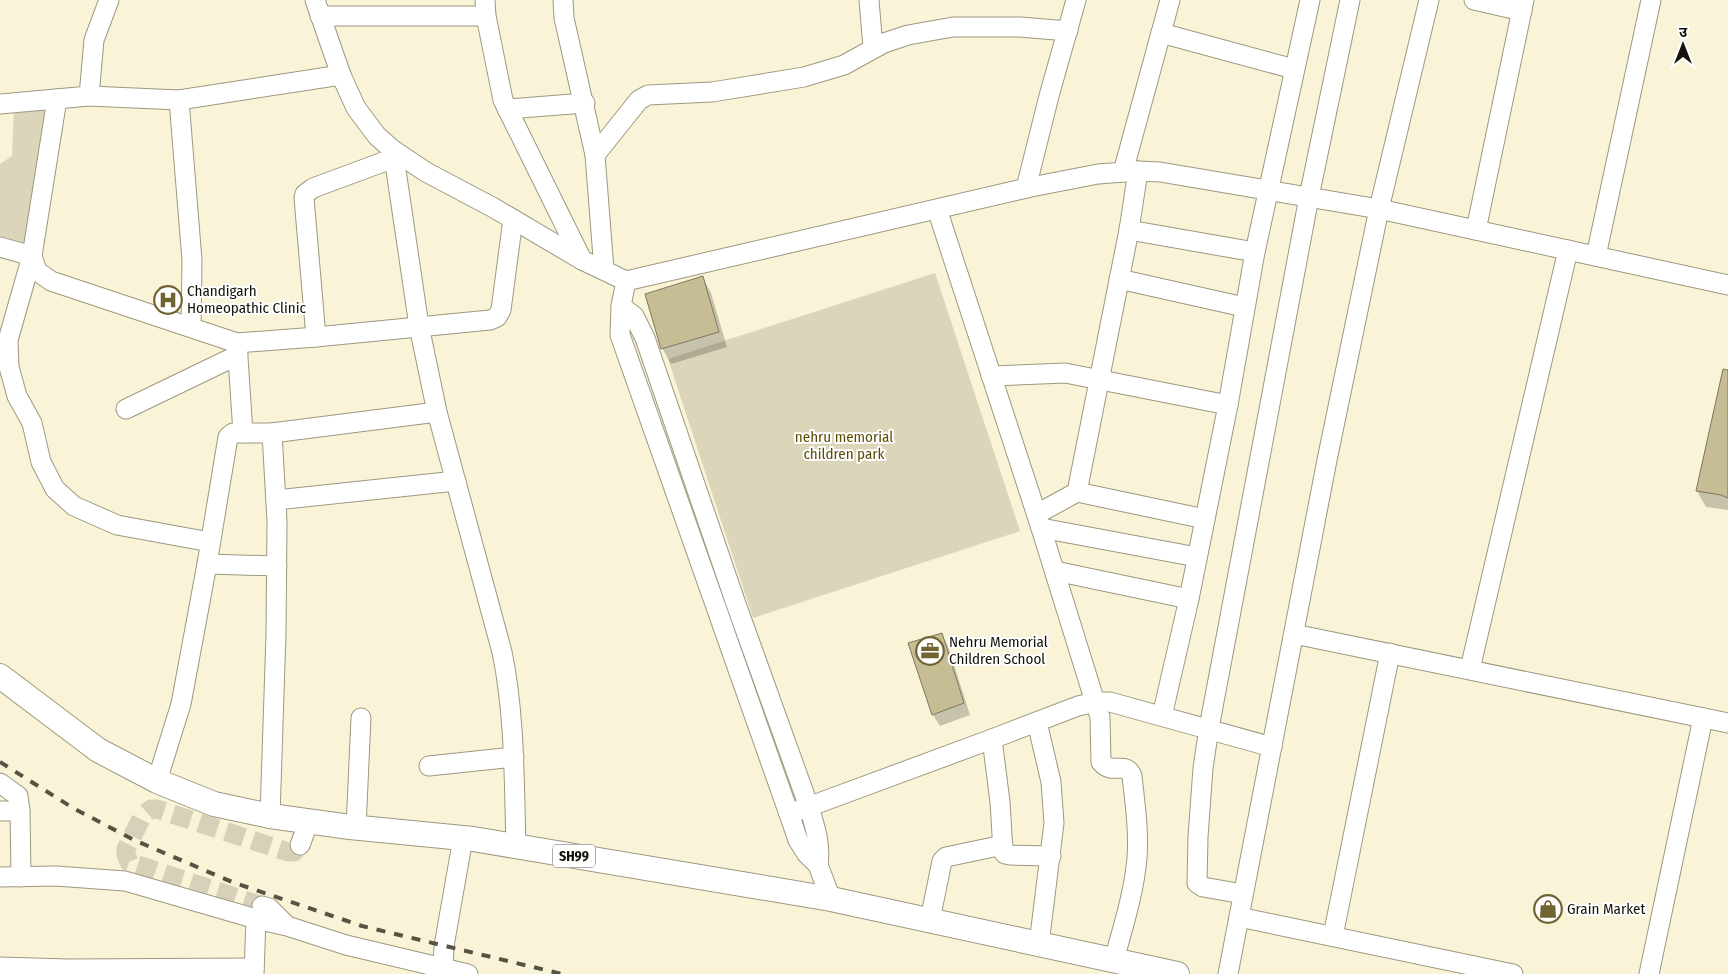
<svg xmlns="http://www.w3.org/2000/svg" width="1728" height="974" viewBox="0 0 1728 974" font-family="'Fira Sans Condensed','Noto Sans Devanagari',sans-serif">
<rect width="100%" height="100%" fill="#f9f3d8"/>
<g fill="#dbd5ba">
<polygon points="54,103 26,250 0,243 0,164 12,156 14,106"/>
<polygon points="935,273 1020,531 753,618 668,359"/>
</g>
<g fill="#0003">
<polygon points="702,277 711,293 727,347 671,364 662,348"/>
<polygon points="177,291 181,298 178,317 163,312 158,304"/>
<polygon points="1728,372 1728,510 1706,507 1697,491"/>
<polygon points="942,634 948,646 970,715 940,726 933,715 910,644"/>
</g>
<g fill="#c7bd95" stroke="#7d775f">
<polygon points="703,276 719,332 661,349 645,294"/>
<polygon points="160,287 177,290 174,310 157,304"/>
<polygon points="1723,369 1728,370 1728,498 1721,495 1696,491"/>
<polygon points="942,633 964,703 932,715 908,643"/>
</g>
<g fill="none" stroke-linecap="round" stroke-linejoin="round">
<polyline stroke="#d7d1b9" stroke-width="19" stroke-dasharray="19 9" stroke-linecap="butt" points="262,906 129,862 126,855 126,849 142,817 151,809 157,809 288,852 294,852 300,845"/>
<defs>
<g id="minor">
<polyline points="315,0 341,75 356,108 377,136 393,150 426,172 494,208 582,260 626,281 1031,187 1098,174 1138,171 1160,172 1379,209 1728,285"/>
<polyline points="485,0 486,16 503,100 582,260"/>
<polyline points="563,0 564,18 595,155"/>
<polyline points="869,0 873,48"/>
<polyline points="1474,0 1522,11"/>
<polyline points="320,16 486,16"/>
<polyline points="1161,33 1294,69"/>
<polyline points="89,96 179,100 192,260 191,327"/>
<polyline points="179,100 341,75"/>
<polyline points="0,104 89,96 94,40 109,0"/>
<polyline points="507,109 585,103"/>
<path d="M393,150L419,326L437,412L502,652C515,715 514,781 516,846"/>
<polyline points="1123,172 1170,0"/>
<polyline points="1026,188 1049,96 1076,0"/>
<polyline points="937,209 1041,528 1095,702 1110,702 1272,747"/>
<polyline points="1129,230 1255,252"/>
<polyline points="1476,230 1524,0"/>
<polyline points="0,247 32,256 57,99"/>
<polyline points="32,256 37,271 51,281 237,343 316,337 490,320 497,317 501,310 513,219"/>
<polyline points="32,256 8,340 9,367 17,396 32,423 41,462 55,489 74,506 117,525 210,542"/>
<polyline points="1596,256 1651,0"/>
<polyline points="604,270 595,155 639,100 648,95 712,92 804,77 844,65 884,43 908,35 953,27 1020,27 1068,31"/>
<polyline points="1119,279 1244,307"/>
<polyline points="626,281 621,306 620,335 789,814 798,840 807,854 818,865 831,899"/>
<path d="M621,306L634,316L645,338L736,604L809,807C815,827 821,844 818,865"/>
<polyline points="316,337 304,198 305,194 313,188 394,158"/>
<polyline points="237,343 243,433 272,433 437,412"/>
<polyline points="991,376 1065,373 1228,405"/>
<polyline points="126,409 238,355"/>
<polyline points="1077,492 1205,519"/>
<polyline points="276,500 456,481"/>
<polyline points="1037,514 1077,492 1129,230 1138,171"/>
<polyline points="1041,528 1197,557"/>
<polyline points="207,564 277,566"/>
<polyline points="1055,571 1189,599"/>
<polyline points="1294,634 1728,723"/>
<polyline points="1470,669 1568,250"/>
<polyline points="1162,716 1189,599 1228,405 1255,252 1310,0"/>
<polyline points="1037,722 1051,782 1054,823 1039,944"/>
<polyline points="992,739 1000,802 1003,851 1005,854 1010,855 1051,856"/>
<polyline points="429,766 514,757"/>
<polyline points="157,781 181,704 207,564 228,437 233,433 243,433"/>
<polyline points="0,783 18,796 20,811"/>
<polyline points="0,811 20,811 21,877"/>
<path d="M789,814L992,739L1078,706L1095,702L1100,717L1101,762C1112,776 1126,760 1132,776C1135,803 1139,831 1137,858C1134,893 1123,927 1114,960"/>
<polyline points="270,816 276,634 277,521 272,433"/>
<polyline points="356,828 361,718"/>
<polyline points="300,845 309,821"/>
<polyline points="0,877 56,876 125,881 256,919 287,926 346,945 468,974"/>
<polyline points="1243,894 1203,887 1197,883 1198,837 1203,768 1209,728 1309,197 1350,0"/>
<polyline points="262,906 269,908 286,925"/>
<polyline points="1239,917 1513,974"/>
<polyline points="930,920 942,861 946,857 1003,845"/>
<polyline points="1333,936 1390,653"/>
<polyline points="0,967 68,969 254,968"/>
<polyline points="254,974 256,919"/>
<polyline points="447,974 443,968 444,946 463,838"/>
<polyline points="1228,974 1327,460 1379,209 1429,0"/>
<polyline points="1649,974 1703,718"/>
</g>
<polyline id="major" points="0,676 98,750 157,781 214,804 270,816 350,827 473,839 831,899 1177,974"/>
</defs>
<use href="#minor" stroke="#9e987f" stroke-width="21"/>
<use href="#major" stroke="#9e987f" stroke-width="26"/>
<use href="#minor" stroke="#fff" stroke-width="19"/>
<use href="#major" stroke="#fff" stroke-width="24"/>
<polyline stroke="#565344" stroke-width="4" stroke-dasharray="9 9" stroke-linecap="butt" points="0,762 73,808 134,840 232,882 362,926 562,974"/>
</g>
<defs>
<symbol id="hospital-ring" viewBox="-11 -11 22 22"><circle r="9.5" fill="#fff" stroke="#706431" stroke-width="1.5"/><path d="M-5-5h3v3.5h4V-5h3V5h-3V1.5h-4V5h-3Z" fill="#706431"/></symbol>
<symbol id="office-ring" viewBox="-11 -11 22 22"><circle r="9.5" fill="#fff" stroke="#706431" stroke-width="1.5"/><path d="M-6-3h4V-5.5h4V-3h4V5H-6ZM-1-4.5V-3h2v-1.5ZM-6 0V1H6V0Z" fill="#706431"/></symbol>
<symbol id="shop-ring" viewBox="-11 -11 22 22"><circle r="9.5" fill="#fff" stroke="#706431" stroke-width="1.5"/><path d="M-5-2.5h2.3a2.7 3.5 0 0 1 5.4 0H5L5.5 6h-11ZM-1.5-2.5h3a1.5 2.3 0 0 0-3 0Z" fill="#706431"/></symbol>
</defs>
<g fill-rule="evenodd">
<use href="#hospital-ring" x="152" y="284" width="32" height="32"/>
<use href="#office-ring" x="914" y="635" width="32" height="32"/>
<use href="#shop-ring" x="1532" y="893" width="32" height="32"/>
</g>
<g text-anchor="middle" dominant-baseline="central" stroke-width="4" stroke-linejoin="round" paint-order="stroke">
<rect fill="#fff" stroke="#5b5a53" stroke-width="1" x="553" y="844.5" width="42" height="23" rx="4"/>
<g font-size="14" font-weight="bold" fill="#151309">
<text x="574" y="856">SH99</text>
</g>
<g font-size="15" fill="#151309" stroke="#fff" text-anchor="start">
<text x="187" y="291">Chandigarh<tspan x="187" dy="17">Homeopathic Clinic</tspan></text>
<text x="949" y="642">Nehru Memorial<tspan x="949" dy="17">Children School</tspan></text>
<text x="1567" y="909">Grain Market</text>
</g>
<g font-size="15" fill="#5c4d04" stroke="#fff">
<text x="844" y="437">nehru memorial<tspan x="844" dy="17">children park</tspan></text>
</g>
</g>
<g transform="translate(1683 45)" stroke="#ffffff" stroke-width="4" paint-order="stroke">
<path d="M0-4L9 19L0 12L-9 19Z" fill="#151309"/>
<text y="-8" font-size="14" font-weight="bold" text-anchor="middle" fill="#151309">उ</text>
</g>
</svg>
